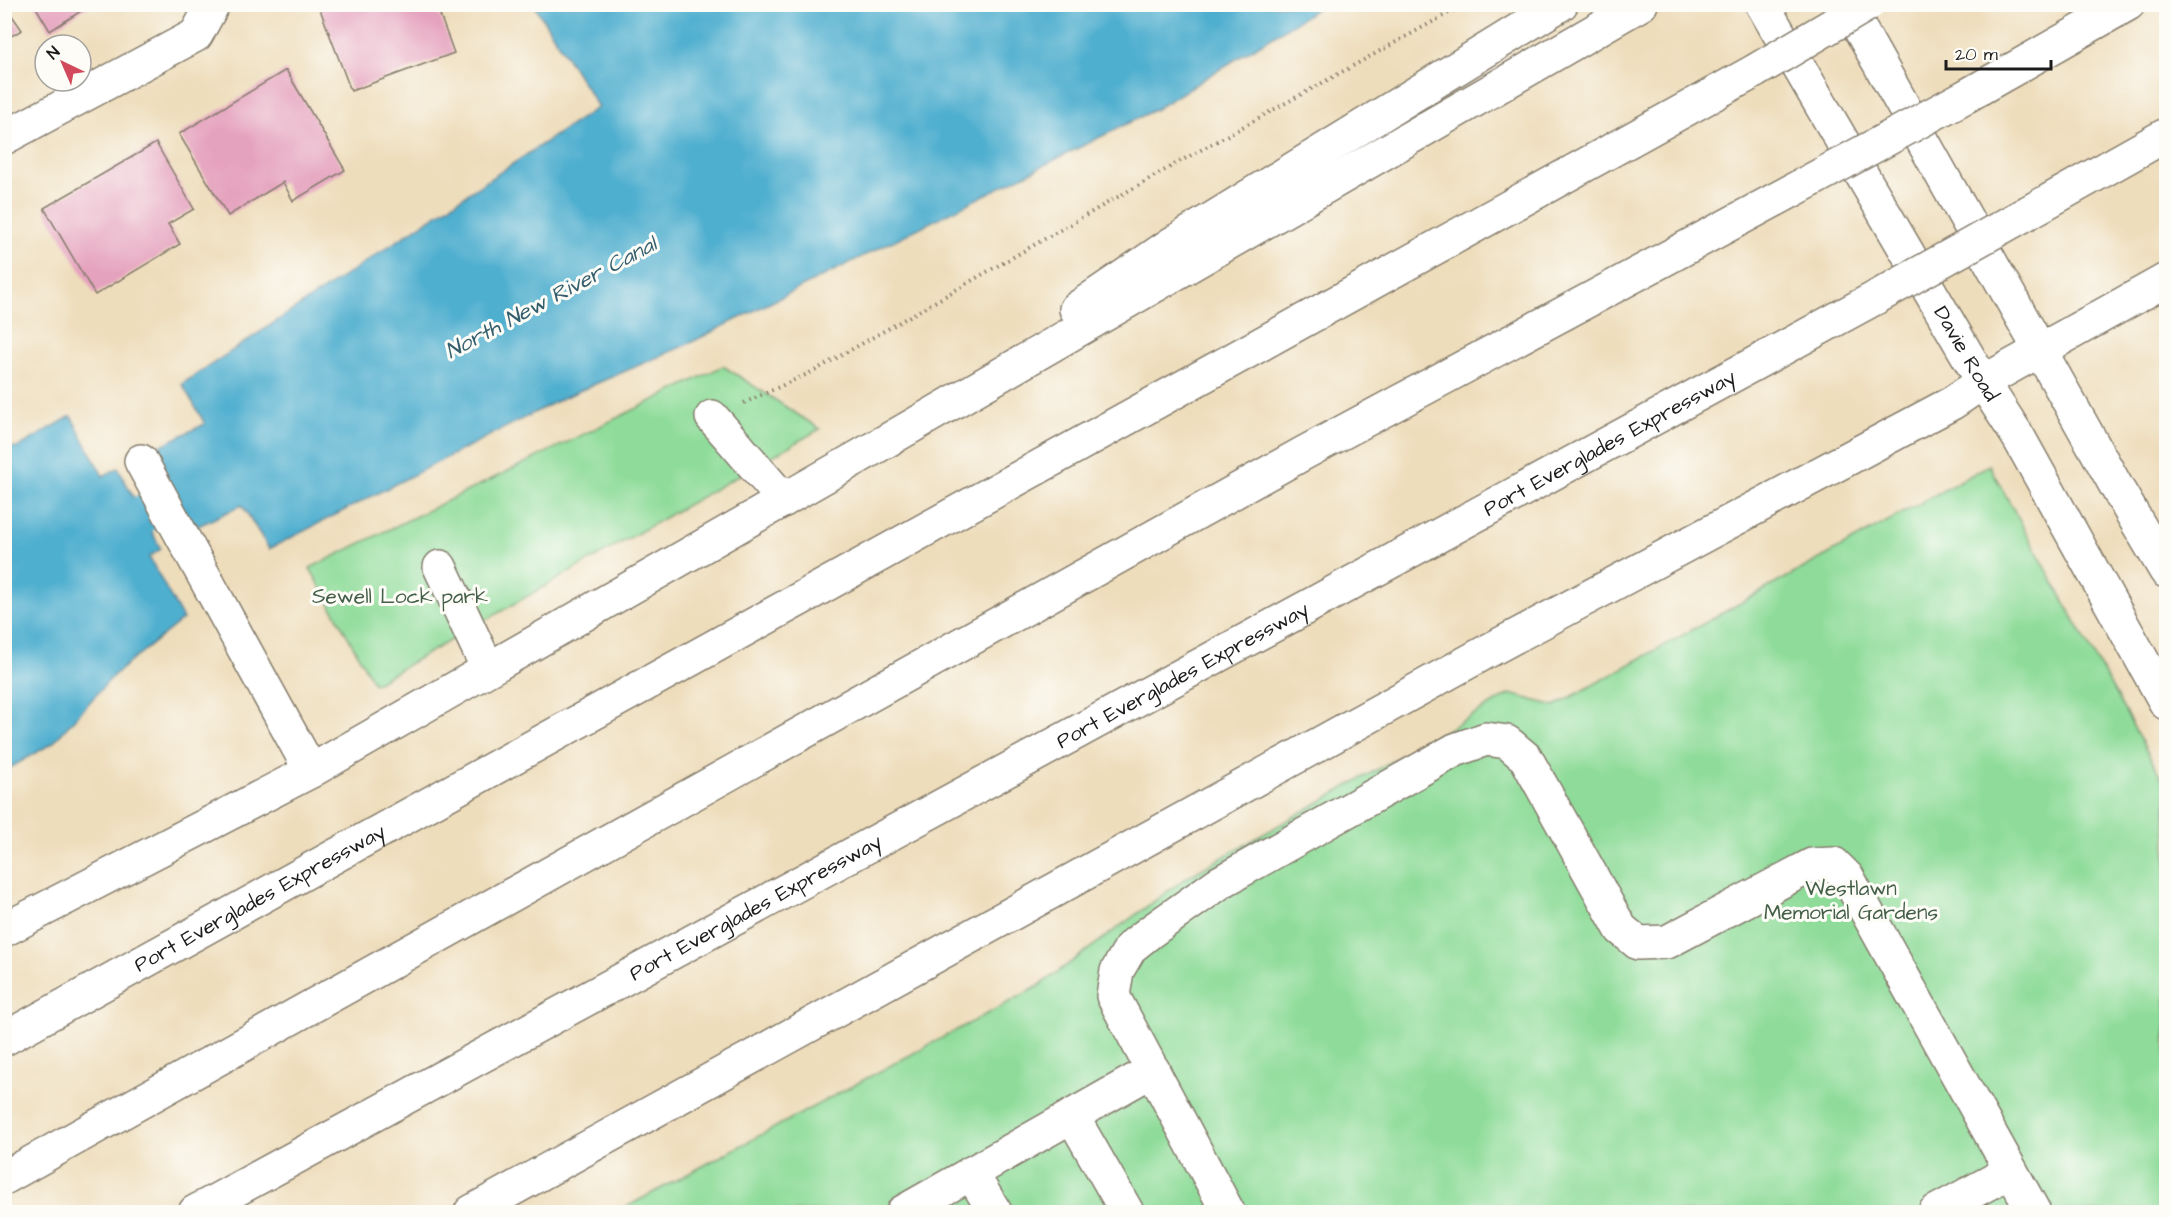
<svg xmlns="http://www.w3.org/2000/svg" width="2171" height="1217" viewBox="0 0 2171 1217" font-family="'Architects Daughter',sans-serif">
<rect width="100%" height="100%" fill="#fdfcf7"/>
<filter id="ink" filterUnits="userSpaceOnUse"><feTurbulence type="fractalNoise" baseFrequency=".0167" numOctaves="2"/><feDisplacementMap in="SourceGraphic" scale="12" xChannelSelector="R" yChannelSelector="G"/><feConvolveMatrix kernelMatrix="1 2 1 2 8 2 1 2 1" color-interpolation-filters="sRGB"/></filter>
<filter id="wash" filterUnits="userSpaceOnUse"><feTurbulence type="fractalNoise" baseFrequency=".008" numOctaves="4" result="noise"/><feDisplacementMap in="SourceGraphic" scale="24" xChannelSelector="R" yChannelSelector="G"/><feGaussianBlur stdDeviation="1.35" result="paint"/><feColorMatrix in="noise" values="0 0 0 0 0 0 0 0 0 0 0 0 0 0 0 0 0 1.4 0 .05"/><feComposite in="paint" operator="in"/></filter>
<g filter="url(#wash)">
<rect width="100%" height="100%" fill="#edb"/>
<g fill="#8fdc9a" stroke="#567c5b" stroke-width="1.5">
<polygon points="723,366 820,429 374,684 310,568"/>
<polygon points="1989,465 2166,786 2166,1212 617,1212 1037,987 1186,878 1510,694 1555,706"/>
</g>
<g fill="#50afcf" stroke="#366676" stroke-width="1.5">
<polygon points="534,5 1323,5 1156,109 688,344 563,398 269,549 242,505 190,530 147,452 205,424 182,384 598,107"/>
<polygon points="71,416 103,476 118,468 161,549 149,557 183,619 114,675 53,743 5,771 5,445 17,448"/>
</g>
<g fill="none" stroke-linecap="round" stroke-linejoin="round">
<polyline stroke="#50afcf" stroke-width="38" points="101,544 156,505 195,485"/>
</g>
<g id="blocks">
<g fill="#e5a2be">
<polygon points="4,4 22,30 4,40"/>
<polygon points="34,4 92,4 50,31"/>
<polygon points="318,4 436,4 454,53 351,91"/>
<polygon points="286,70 345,170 293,201 283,182 228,216 179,134"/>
<polygon points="156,143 194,209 168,224 180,244 95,295 44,208"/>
</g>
</g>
</g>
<g filter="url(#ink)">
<use href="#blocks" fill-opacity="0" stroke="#857c6c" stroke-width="1.5"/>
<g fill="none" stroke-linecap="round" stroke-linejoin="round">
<defs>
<g id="minor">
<polyline points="4,138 196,35 213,4"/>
<polyline points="712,417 784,500"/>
<polyline points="141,461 311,771"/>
<polyline points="440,567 488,669"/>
<polyline points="1072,1116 1127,1212"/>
<polyline points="971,1173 995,1212"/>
<polyline points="903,1212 1153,1070"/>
<polyline points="1228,1212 1113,996 1117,971 1131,947 1150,932 1219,883 1455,750 1486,739 1507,742 1526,758 1621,929 1638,943 1667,942 1812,865 1834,864 1848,878 2034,1212"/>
<polyline points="1935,1212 2011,1171"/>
</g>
<g id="major">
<path id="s1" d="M1762,4L1983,382L2019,438L2166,703"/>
<polyline points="1846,4 2120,493 2166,571"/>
<polyline points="1076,309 1173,243 1561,4"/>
<polyline points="4,930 311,771 869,451 1641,4"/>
<polyline points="471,1212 1486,652 1952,403 1983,382 2166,280"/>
</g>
<g id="highway">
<polyline points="1968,95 2128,4"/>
<polyline points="2029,212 2166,135"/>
<path id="s2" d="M4,1039L1755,71"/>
<polyline points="4,1178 1304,453 1810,181"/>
<path id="s3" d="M195,1212L1877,297"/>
</g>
</defs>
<use href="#minor" stroke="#857c6c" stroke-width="36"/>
<use href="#major" stroke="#857c6c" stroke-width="36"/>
<use href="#highway" stroke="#857c6c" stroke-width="36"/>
<polyline stroke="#857c6c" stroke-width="4" stroke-dasharray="1.5 4.5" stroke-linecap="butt" points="744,403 814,371 1179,162 1465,4"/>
<use href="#minor" stroke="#fff" stroke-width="33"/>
<use href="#major" stroke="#fff" stroke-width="33"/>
<use href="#highway" stroke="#fff" stroke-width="33"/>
<defs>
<g id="highway-bridge">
<polyline points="1755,71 1868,4"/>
<polyline points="1810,181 1968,95"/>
<polyline points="1877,297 2029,212"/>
</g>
</defs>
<use href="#highway-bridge" stroke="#857c6c" stroke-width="36" stroke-linecap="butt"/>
<use href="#highway-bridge" stroke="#fff" stroke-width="33"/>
</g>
</g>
<g text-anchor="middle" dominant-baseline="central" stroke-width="6" stroke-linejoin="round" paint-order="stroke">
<g font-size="21" fill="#1c1c1c" stroke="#fdfcf7">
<text stroke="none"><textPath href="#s1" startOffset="405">Davie Road</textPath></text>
<text stroke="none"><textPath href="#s3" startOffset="1610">Port Everglades Expressway</textPath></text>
<text stroke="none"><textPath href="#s3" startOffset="1124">Port Everglades Expressway</textPath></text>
<text stroke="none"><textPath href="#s2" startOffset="292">Port Everglades Expressway</textPath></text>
<text stroke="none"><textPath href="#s3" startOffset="638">Port Everglades Expressway</textPath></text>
</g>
<g font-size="21" fill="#445f48" stroke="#fdfcf7">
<text x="400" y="596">Sewell Lock park</text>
<text x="1851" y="888">Westlawn<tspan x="1851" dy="24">Memorial Gardens</tspan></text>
</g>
<g font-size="22" font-style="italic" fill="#335e6d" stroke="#fdfcf7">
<text transform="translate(551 298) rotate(-28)">North New River Canal</text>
</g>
</g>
<rect width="2171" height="1217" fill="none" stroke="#fdfcf7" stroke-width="24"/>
<g transform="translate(63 63) rotate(316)"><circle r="28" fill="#fdfcf7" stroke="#a3a29f" stroke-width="1.5"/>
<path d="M0-4.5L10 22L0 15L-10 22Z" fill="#d1495b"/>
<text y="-9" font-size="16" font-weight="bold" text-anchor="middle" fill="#1c1c1c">N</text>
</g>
<path d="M1946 60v9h105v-9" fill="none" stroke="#1c1c1c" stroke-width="3"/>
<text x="1955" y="60" font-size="18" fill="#1c1c1c" stroke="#fdfcf7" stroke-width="4.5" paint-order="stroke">20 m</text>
</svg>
